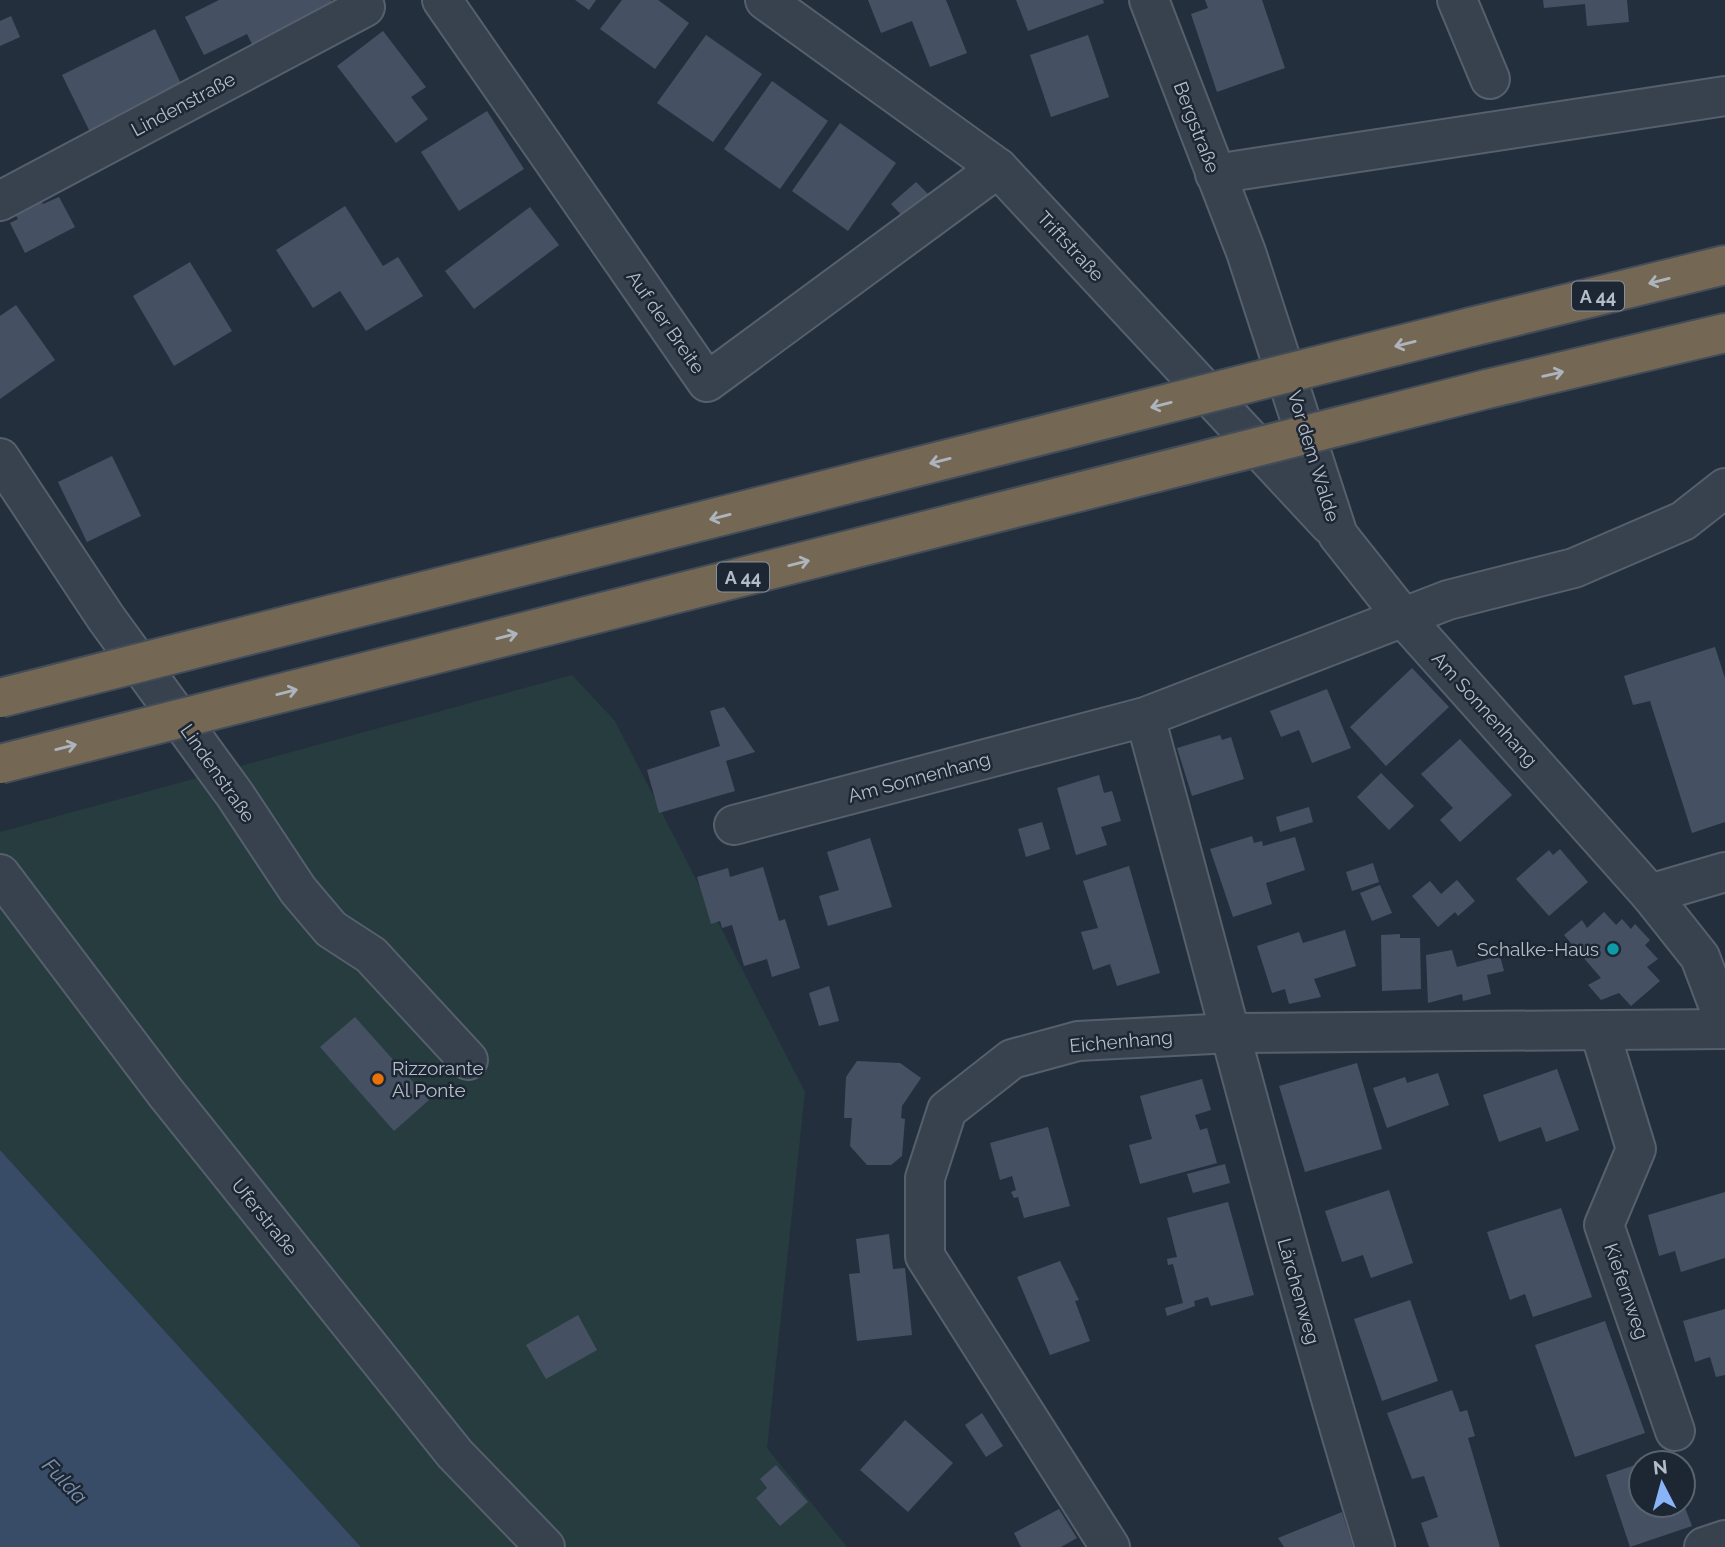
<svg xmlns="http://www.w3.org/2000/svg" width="1725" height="1547" viewBox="0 0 1725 1547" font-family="Raleway,sans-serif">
<rect width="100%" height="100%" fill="#242f3e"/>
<polygon fill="#263c3f" points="572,675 615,721 805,1092 767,1448 847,1547 361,1547 0,1150 0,832"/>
<polygon fill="#394c67" points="0,1150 361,1547 0,1547"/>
<g fill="#455162">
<polygon points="219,0 331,0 335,8 254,48 247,34 204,55 185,17"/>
<polygon points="575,0 596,0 589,10"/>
<polygon points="622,0 658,0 689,23 655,69 600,29"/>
<polygon points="868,0 946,0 967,53 930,67 912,21 881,33"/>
<polygon points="1016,0 1103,0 1104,3 1028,31"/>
<polygon points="1205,0 1262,0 1285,68 1217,92 1191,14 1208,8"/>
<polygon points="1543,0 1627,0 1629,22 1587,26 1585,4 1544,8"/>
<polygon points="11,16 20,37 0,46 0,21"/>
<polygon points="155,29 183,88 90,132 62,75"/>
<polygon points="383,31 426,87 411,97 428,119 396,143 337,66"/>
<polygon points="706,35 762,74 713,142 657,103"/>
<polygon points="1088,35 1109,97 1051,117 1030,55"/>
<polygon points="772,81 828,121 780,189 724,149"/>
<polygon points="487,111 524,169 459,211 421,152"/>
<polygon points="840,123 896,163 848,231 792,191"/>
<polygon points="916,182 931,197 906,220 891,204"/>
<polygon points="59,197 75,227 25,253 10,223 18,219 14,212 40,199 43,204"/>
<polygon points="345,206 383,266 398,257 423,296 366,331 340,291 313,308 276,250"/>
<polygon points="530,207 559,245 474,309 445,271"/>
<polygon points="190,262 232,331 174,366 133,296"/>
<polygon points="16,305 55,360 0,399 0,316"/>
<polygon points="112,456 141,516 87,542 58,482"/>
<polygon points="1715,647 1725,678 1725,822 1692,833 1650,701 1633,705 1624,676"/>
<polygon points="1412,668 1449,707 1386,766 1350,727"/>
<polygon points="1327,689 1351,748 1312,763 1299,730 1281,737 1270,711"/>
<polygon points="724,707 755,752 726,761 735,791 659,813 647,770 720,746 710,711"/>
<polygon points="1220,735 1222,740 1231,737 1244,779 1192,796 1177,748"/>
<polygon points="1460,739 1512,795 1460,842 1440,820 1453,808 1421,774"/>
<polygon points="1381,773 1414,806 1389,830 1357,797"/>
<polygon points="1099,775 1104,793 1112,791 1121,821 1101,827 1107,845 1076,855 1057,788"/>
<polygon points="1309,807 1313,822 1280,832 1276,817"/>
<polygon points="1042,822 1050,849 1026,857 1018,829"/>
<polygon points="1252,836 1254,843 1262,841 1263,846 1295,837 1305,870 1266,883 1272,904 1233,917 1210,849"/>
<polygon points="870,838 892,907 828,926 819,896 839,890 827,852"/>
<polygon points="1560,849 1588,882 1549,916 1516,879 1549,850 1553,855"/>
<polygon points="1373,863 1379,882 1352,891 1346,872"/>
<polygon points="1129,866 1160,973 1117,986 1110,964 1093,970 1081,932 1098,928 1083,881"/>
<polygon points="763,867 779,921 785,919 800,968 772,977 767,959 744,966 732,925 722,928 720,921 711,924 697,877 728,868 730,877"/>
<polygon points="1457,880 1475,901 1458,916 1455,912 1438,927 1412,896 1430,881 1441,894"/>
<polygon points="1380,885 1392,913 1372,921 1360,893"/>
<polygon points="1604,912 1616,925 1622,919 1631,929 1635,924 1650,940 1645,945 1658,959 1647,967 1660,981 1631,1006 1619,993 1601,1000 1588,985 1601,978 1564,935 1582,920 1587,928"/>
<polygon points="1345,930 1356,966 1314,979 1321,997 1289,1004 1285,989 1272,993 1257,946 1299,932 1303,943"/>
<polygon points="1400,934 1400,938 1420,938 1421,989 1382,991 1381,935"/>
<polygon points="1452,950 1457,967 1500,956 1504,971 1487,975 1491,994 1463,1001 1462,994 1428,1003 1426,955"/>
<polygon points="829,986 839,1021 819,1026 809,993"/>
<polygon points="355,1017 429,1100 394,1131 320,1047"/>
<polygon points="857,1061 900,1063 921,1078 902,1106 901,1118 905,1119 902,1156 891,1165 867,1165 850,1146 852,1118 844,1118 846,1077"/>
<polygon points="1357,1063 1382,1149 1305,1172 1279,1086"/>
<polygon points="1557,1069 1579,1130 1546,1142 1541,1127 1499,1142 1483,1095"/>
<polygon points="1438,1073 1449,1105 1387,1128 1373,1088 1405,1077 1407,1083"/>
<polygon points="1202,1079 1211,1110 1195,1115 1200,1130 1207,1128 1217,1163 1140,1184 1129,1145 1152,1139 1140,1096"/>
<polygon points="1048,1127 1070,1206 1024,1218 1018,1197 1014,1198 1011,1192 1016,1190 1012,1176 1000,1180 990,1143"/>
<polygon points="1225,1164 1230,1183 1193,1193 1187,1174"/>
<polygon points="1389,1190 1413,1263 1371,1278 1363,1255 1342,1262 1325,1211"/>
<polygon points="1725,1192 1725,1258 1681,1272 1675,1251 1659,1256 1648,1215"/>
<polygon points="1228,1202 1254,1295 1211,1306 1208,1297 1194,1301 1195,1306 1167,1316 1165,1308 1183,1303 1173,1264 1168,1265 1167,1259 1177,1257 1167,1218"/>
<polygon points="1561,1208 1592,1297 1533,1317 1525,1294 1510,1300 1487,1232"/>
<polygon points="889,1234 893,1269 905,1268 912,1335 857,1341 849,1274 860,1273 856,1239"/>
<polygon points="1060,1261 1079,1300 1075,1301 1090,1341 1050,1355 1017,1277"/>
<polygon points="1410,1300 1438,1381 1382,1401 1354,1319"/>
<polygon points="1725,1309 1725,1375 1716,1377 1710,1357 1695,1362 1683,1321"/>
<polygon points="578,1315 597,1350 546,1379 526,1345"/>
<polygon points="1605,1321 1645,1433 1575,1457 1535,1345"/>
<polygon points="1452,1390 1460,1412 1467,1410 1475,1436 1468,1438 1500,1547 1429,1547 1421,1523 1438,1517 1424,1476 1412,1479 1387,1413"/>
<polygon points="982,1413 1003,1446 986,1457 965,1425"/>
<polygon points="905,1420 953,1463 908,1512 860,1470"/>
<polygon points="1668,1454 1671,1463 1643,1463 1643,1462"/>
<polygon points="1641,1463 1641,1505 1684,1505 1692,1526 1630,1547 1606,1475"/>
<polygon points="776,1465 808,1502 780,1526 756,1498 767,1488 760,1479"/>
<polygon points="1059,1509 1077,1538 1061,1547 1021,1547 1014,1533"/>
<polygon points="1342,1512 1353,1547 1284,1547 1278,1538"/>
</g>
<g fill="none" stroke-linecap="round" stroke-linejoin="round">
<defs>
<g id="minor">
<polyline points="442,0 707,382 998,168"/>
<polyline points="765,0 998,168 1330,525"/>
<polyline points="1149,0 1246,252 1338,535 1403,617 1650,894 1700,957 1725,1023"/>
<polyline points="1457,0 1490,79"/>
<polyline points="1215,174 1725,96"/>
<polyline points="0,201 365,7"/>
<polyline points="0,458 106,618 235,795 298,890 331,929 371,955 468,1060"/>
<path d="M1145,717C1221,994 1291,1272 1375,1547"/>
<polyline points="734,825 1145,717 1448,600 1574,568 1683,521 1725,488"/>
<polyline points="0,874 165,1092 455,1454 545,1547"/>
<polyline points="1650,894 1725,872"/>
<polyline points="1600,1032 1636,1149 1604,1225 1675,1431"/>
<polyline points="1110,1547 925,1256 925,1178 947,1110 1012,1059 1078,1041 1231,1033 1725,1029"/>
<polyline points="1704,1547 1725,1540"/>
</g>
<g id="highway">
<polyline points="1471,327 1725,265"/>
<polyline points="1487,389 1725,333"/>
</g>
</defs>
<use href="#minor" stroke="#565f6c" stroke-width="42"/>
<use href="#highway" stroke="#434c59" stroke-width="42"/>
<use href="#minor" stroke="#38414e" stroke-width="38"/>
<use href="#highway" stroke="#746855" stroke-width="38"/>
<defs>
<g id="highway-bridge">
<polyline points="0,698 1471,327"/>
<polyline points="0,764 1487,389"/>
</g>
</defs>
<use href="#highway-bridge" stroke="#434c59" stroke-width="42" stroke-linecap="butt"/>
<use href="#highway-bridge" stroke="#746855" stroke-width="38"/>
</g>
<defs><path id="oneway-shaft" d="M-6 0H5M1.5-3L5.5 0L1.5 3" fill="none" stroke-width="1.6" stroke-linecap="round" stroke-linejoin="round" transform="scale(1.75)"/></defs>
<g stroke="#aeb4bd">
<use href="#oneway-shaft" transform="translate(1659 281) rotate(166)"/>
<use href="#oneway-shaft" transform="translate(1405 344) rotate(166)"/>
<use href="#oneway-shaft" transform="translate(1553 374) rotate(-13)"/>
<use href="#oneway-shaft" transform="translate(1161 405) rotate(166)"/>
<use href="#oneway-shaft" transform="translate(940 461) rotate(166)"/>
<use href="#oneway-shaft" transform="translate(720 517) rotate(166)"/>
<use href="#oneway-shaft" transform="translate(799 563) rotate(-14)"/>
<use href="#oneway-shaft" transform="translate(507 636) rotate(-14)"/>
<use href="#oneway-shaft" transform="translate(287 692) rotate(-14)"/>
<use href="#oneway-shaft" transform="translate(66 747) rotate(-14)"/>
</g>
<circle fill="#0f9aa8" stroke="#1d2633" stroke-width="2.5" cx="1613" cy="949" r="7"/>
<circle fill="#e8710a" stroke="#1d2633" stroke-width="2.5" cx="378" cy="1079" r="7"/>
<g text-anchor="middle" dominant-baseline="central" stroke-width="5" stroke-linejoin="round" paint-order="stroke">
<g fill="#1d2633" stroke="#878f9c" stroke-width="2">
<rect x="1572" y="281.5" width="52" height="29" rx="5"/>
<rect x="717" y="562.5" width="52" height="29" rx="5"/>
</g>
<g font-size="18" font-weight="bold" fill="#b4bcc9">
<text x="1598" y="296">A 44</text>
<text x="743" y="577">A 44</text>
</g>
<g font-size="19" fill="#b4bcc9" stroke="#1d2633">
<text transform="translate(183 104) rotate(-28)">Lindenstraße</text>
<text transform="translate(1197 127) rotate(69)">Bergstraße</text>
<text transform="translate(1071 246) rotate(47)">Triftstraße</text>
<text transform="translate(666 322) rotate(55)">Auf der Breite</text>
<text transform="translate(1314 456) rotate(73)">Vor dem Walde</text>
<text transform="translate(1485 709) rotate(48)">Am Sonnenhang</text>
<text transform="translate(218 773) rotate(55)">Lindenstraße</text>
<text transform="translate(919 777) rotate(-15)">Am Sonnenhang</text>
<text transform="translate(1121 1041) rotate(-5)">Eichenhang</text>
<text transform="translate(265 1217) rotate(51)">Uferstraße</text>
<text transform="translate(1299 1291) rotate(74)">Lärchenweg</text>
<text transform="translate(1627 1291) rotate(71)">Kiefernweg</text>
</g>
<g font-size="19" fill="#b4bcc9" stroke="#1d2633" text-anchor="end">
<text x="1599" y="949">Schalke-Haus</text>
<text x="392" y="1068" text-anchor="start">Rizzorante<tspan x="392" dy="22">Al Ponte</tspan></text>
</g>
<g font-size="21" font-style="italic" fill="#7c92b1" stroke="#1d2633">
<text transform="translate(65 1481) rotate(46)">Fulda</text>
</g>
</g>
<g transform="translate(1662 1484) rotate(354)"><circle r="33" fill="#1d2633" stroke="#59626f" stroke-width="2"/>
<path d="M0-5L12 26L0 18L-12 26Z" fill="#8ab4f8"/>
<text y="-10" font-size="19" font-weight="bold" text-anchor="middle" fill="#b4bcc9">N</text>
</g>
</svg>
